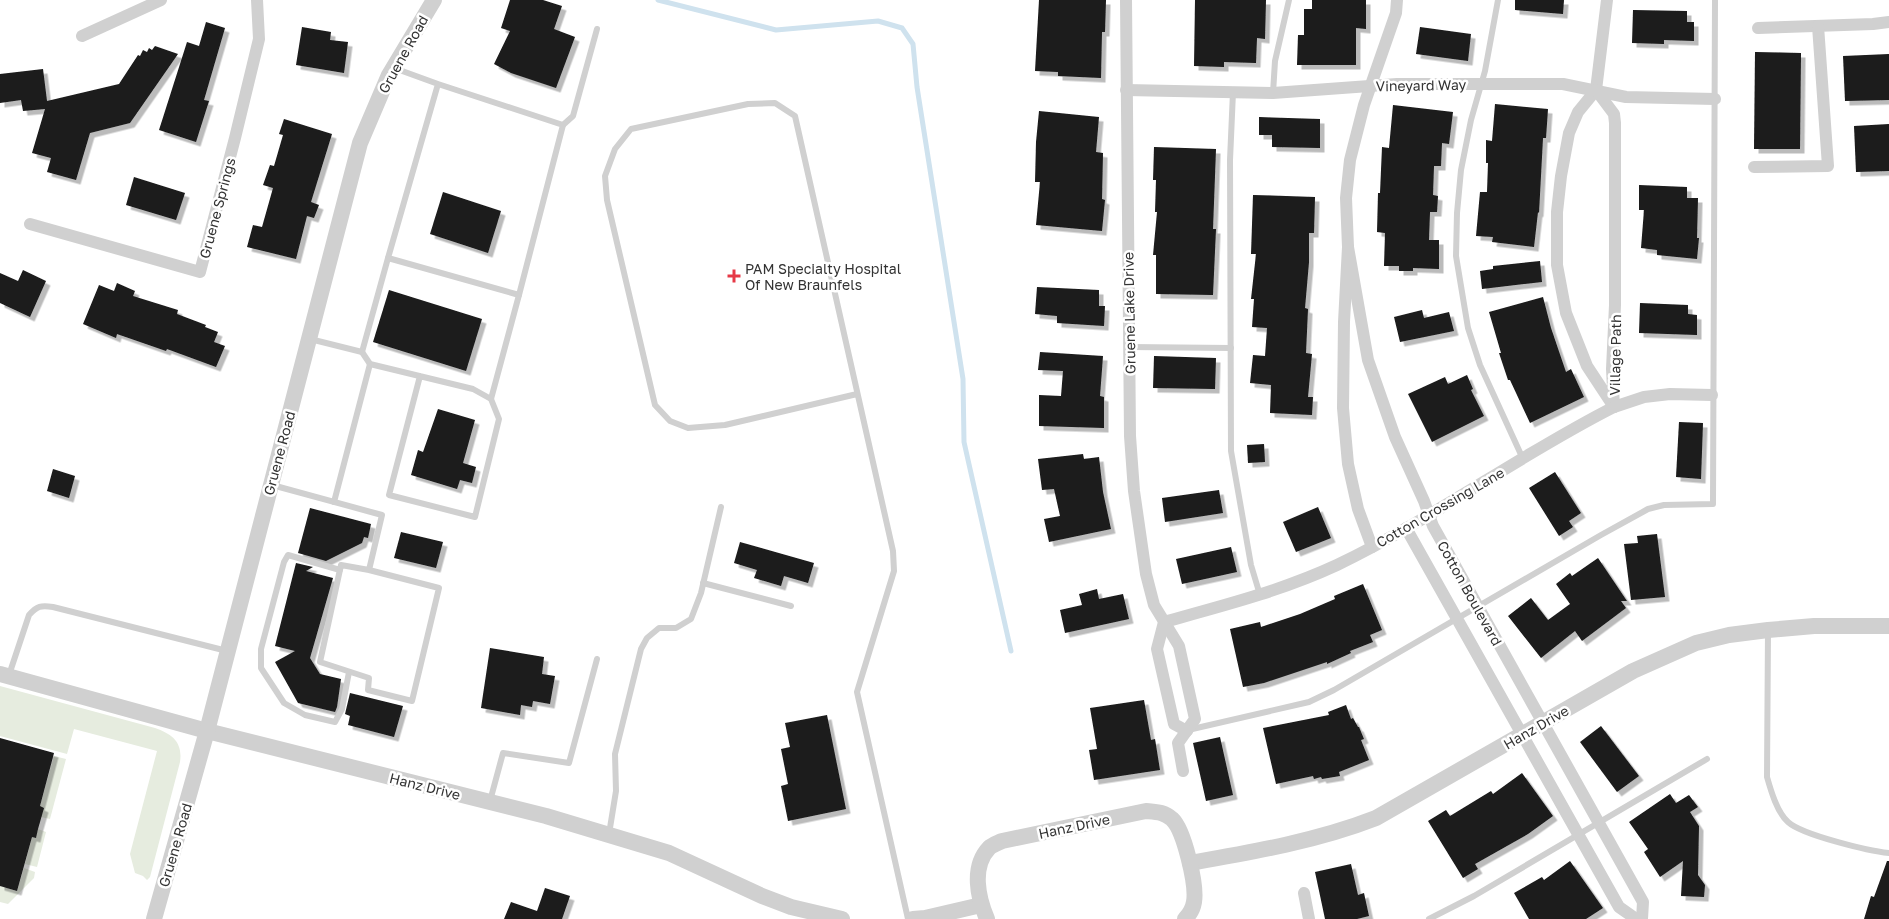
<svg xmlns="http://www.w3.org/2000/svg" width="1889" height="919" viewBox="0 0 1889 919" font-family="'Golos Text',sans-serif">
<defs>
<filter id="shadow"><feDropShadow dx="4.5" dy="4.5" stdDeviation="0" flood-color="#0004"/></filter>
</defs>
<rect width="100%" height="100%" fill="#fff"/>
<g fill="#e6ecdf">
<path d="M0,686L155,728C172,734 183,742 180,762L150,877L147,880L143,876L135,873L130,854L157,751L74,729L67,754L0,736Z"/>
<polygon points="54,756 66,759 50,819 41,817 40,806"/>
<polygon points="38,829 46,832 37,867 25,864 32,837 36,838"/>
<polygon points="24,868 35,872 34,878 8,904 0,902 0,886 17,891"/>
</g>
<g fill="none" stroke-linecap="round" stroke-linejoin="round">
<polyline stroke="#cfe2ee" stroke-width="5" points="658,0 776,30 878,21 902,28 913,44 917,87 963,379 964,442 1011,651"/>
</g>
<g fill="#1a1a1a" filter="url(#shadow)">
<polygon points="510,0 543,0 562,6 554,29 575,37 556,88 511,73 494,64 510,31 501,28"/>
<polygon points="1039,0 1106,0 1105,32 1102,32 1101,78 1058,76 1058,72 1035,71"/>
<polygon points="1195,0 1266,0 1265,39 1257,38 1256,63 1224,62 1224,67 1194,66"/>
<polygon points="1312,0 1366,0 1366,29 1356,28 1356,65 1297,65 1298,35 1304,35 1304,9 1312,9"/>
<polygon points="1515,0 1564,0 1563,14 1515,10"/>
<polygon points="1633,10 1687,11 1687,22 1694,22 1694,41 1664,40 1664,44 1632,43"/>
<polygon points="206,22 225,28 204,100 209,101 196,142 159,130 187,42 199,46"/>
<polygon points="302,27 331,32 330,40 348,42 344,73 296,65"/>
<polygon points="1420,27 1471,34 1468,61 1416,54"/>
<polygon points="155,46 178,54 130,123 90,133 76,180 47,172 51,158 32,153 45,109 23,111 21,100 0,103 0,74 43,69 47,101 119,84 138,55 140,56 143,50 147,52 149,48 152,50"/>
<polygon points="1755,52 1801,53 1800,149 1754,149"/>
<polygon points="1889,54 1889,100 1845,101 1843,56"/>
<polygon points="1495,104 1548,109 1546,138 1543,138 1539,213 1538,212 1534,247 1492,242 1493,237 1476,236 1480,192 1487,192 1488,163 1486,163 1486,140 1492,141"/>
<polygon points="1393,105 1453,112 1449,144 1442,143 1441,166 1434,166 1433,195 1438,196 1437,212 1430,212 1429,240 1439,240 1439,269 1413,268 1413,271 1399,271 1399,266 1384,266 1385,233 1377,232 1378,193 1380,193 1382,147 1389,148"/>
<polygon points="1039,111 1099,117 1096,152 1103,153 1102,199 1105,200 1102,231 1036,225 1040,182 1035,182 1036,142"/>
<polygon points="1259,117 1320,119 1320,148 1272,147 1272,135 1259,135"/>
<polygon points="284,119 332,134 311,202 319,205 314,218 307,216 296,259 247,247 253,225 262,227 273,188 263,185 270,165 274,166 283,135 279,134"/>
<polygon points="1889,124 1889,171 1856,172 1854,126"/>
<polygon points="1154,147 1216,149 1213,229 1216,229 1213,295 1156,294 1156,255 1153,255 1157,212 1155,212 1156,180 1153,180"/>
<polygon points="134,177 185,193 176,220 126,205"/>
<polygon points="1639,185 1687,187 1687,198 1698,198 1697,238 1699,238 1697,259 1657,255 1657,250 1641,248 1644,210 1639,210"/>
<polygon points="443,192 501,211 488,253 430,234"/>
<polygon points="1253,195 1315,197 1314,233 1309,233 1309,262 1305,308 1308,309 1306,353 1312,354 1308,397 1313,397 1312,415 1270,413 1271,385 1250,383 1253,355 1265,356 1267,328 1252,327 1254,299 1251,299 1256,254 1251,254"/>
<polygon points="1540,261 1542,282 1482,289 1480,271 1493,269 1493,266"/>
<polygon points="23,270 46,281 30,317 0,303 0,273 18,281"/>
<polygon points="117,283 135,291 133,296 178,310 177,314 206,325 205,327 218,332 214,342 225,346 216,367 167,349 166,351 117,334 116,338 83,324 99,285 114,291"/>
<polygon points="1037,287 1099,290 1099,306 1105,306 1104,326 1057,323 1057,316 1035,314"/>
<polygon points="389,290 482,319 466,371 373,342"/>
<polygon points="1543,297 1551,328 1566,372 1571,369 1584,397 1530,423 1510,380 1508,380 1499,353 1501,353 1489,312"/>
<polygon points="1640,303 1688,305 1688,314 1697,315 1697,335 1639,333"/>
<polygon points="1422,310 1424,318 1449,312 1454,331 1400,342 1394,317"/>
<polygon points="1040,352 1103,356 1100,396 1104,397 1104,428 1039,426 1039,395 1061,396 1063,371 1038,370"/>
<polygon points="1154,356 1216,358 1215,389 1153,388"/>
<polygon points="1467,375 1473,389 1471,390 1484,416 1432,442 1408,394 1445,377 1448,384"/>
<polygon points="438,409 475,420 463,463 476,467 472,483 460,480 457,489 411,475 418,450 423,452"/>
<polygon points="1679,422 1703,423 1701,479 1676,477"/>
<polygon points="1264,444 1265,462 1248,463 1247,445"/>
<polygon points="1083,454 1084,459 1099,457 1103,492 1111,529 1049,542 1044,519 1060,516 1054,489 1042,490 1038,459"/>
<polygon points="53,469 75,476 69,498 47,491"/>
<polygon points="1555,472 1581,513 1569,521 1573,527 1559,536 1529,488"/>
<polygon points="1219,490 1223,513 1165,522 1162,498"/>
<polygon points="1318,507 1331,538 1296,552 1283,522"/>
<polygon points="310,508 371,524 368,538 364,537 362,543 326,561 298,553"/>
<polygon points="401,532 443,542 436,568 394,558"/>
<polygon points="1657,534 1665,597 1631,600 1624,544 1638,543 1637,536"/>
<polygon points="740,542 814,563 808,583 784,576 781,586 754,578 757,570 734,563"/>
<polygon points="1231,547 1237,572 1182,584 1176,559"/>
<polygon points="1598,558 1627,601 1621,601 1626,608 1582,641 1575,631 1541,658 1508,616 1531,598 1548,620 1570,604 1556,584 1570,573 1572,576"/>
<polygon points="296,563 313,567 306,571 333,578 310,658 320,674 341,679 337,707 335,712 298,703 275,662 295,651 275,646"/>
<polygon points="1363,584 1382,630 1370,635 1373,642 1350,651 1351,653 1327,664 1327,662 1264,683 1243,687 1230,629 1260,622 1261,627 1300,614 1335,599 1334,596"/>
<polygon points="1097,589 1099,599 1123,594 1129,619 1065,633 1060,610 1082,605 1079,594"/>
<polygon points="490,648 544,657 542,674 555,676 550,704 533,701 532,707 521,705 520,715 481,708"/>
<polygon points="350,693 403,706 394,737 348,725 350,716 345,714"/>
<polygon points="1144,700 1151,740 1155,739 1160,770 1094,780 1089,750 1097,749 1090,708"/>
<polygon points="1346,705 1351,719 1353,718 1358,727 1359,727 1364,739 1361,740 1369,760 1339,772 1340,776 1322,779 1321,777 1314,779 1313,776 1276,784 1263,728 1329,715 1328,712"/>
<polygon points="827,715 846,809 788,821 781,786 788,784 781,749 790,747 785,723"/>
<polygon points="1601,726 1639,776 1617,792 1580,742"/>
<polygon points="1220,737 1233,795 1206,801 1193,743"/>
<polygon points="0,738 54,753 40,806 44,808 38,829 36,838 32,837 17,891 0,886"/>
<polygon points="1522,773 1553,816 1528,834 1475,864 1478,869 1463,878 1428,821 1446,810 1450,816 1491,791 1493,794"/>
<polygon points="1670,794 1676,803 1689,795 1698,807 1690,812 1699,826 1698,875 1705,885 1704,897 1681,896 1683,861 1660,877 1644,852 1648,849 1629,822"/>
<polygon points="1570,861 1603,908 1586,919 1529,919 1514,893 1542,877 1544,880"/>
<polygon points="1887,861 1889,861 1889,919 1864,919 1871,896 1874,897"/>
<polygon points="1351,864 1358,895 1364,893 1369,916 1357,919 1325,919 1315,872"/>
<polygon points="545,888 570,896 562,919 504,919 511,902 537,911"/>
</g>
<g fill="none" stroke-linecap="round" stroke-linejoin="round">
<g stroke="#d0d0d0" stroke-width="6">
<polyline points="1498,0 1485,71 1471,120 1461,170 1457,213 1456,256 1468,328 1480,365 1523,459"/>
<polyline points="394,68 438,84 388,258 519,295 563,125 438,84"/>
<polyline points="1233,92 1230,160 1231,451 1251,565 1260,595"/>
<polyline points="1273,93 1275,61 1289,0"/>
<polyline points="563,125 573,116 597,29"/>
<polyline points="310,339 362,352 370,364 473,389 491,399 499,419 475,517 389,495 420,376"/>
<polyline points="1129,347 1231,348"/>
<polyline points="362,352 388,258"/>
<polyline points="857,394 725,425 688,428 670,421 655,405 607,200 605,176 615,149 631,129 748,104 775,103 795,116 893,551 894,571 857,692 908,919"/>
<polyline points="491,399 519,295"/>
<polyline points="272,485 382,515 369,570 341,565 320,662 369,678 368,690 412,701 439,588 369,570"/>
<polyline points="334,502 370,364"/>
<polyline points="340,570 288,555 284,562 261,649 261,668 284,703 305,715 335,722 342,709 349,672"/>
<polyline points="703,583 791,606"/>
<path d="M1768,631L1767,777C1771,791 1777,812 1788,822C1802,835 1869,851 1889,853"/>
<path d="M9,675L29,615C37,606 41,605 53,607L227,651"/>
<polyline points="1188,730 1309,702 1334,690 1601,535 1648,509 1664,505 1713,504 1715,0"/>
<polyline points="490,801 503,753 569,763 597,659"/>
<polyline points="609,834 616,791 615,754 641,649 647,638 659,628 676,628 691,619 701,593 721,507"/>
<polyline points="1429,919 1474,896 1707,759"/>
</g>
<g stroke="#d0d0d0" stroke-width="12">
<polyline points="1126,0 1130,436 1134,491 1146,574 1154,605 1179,646 1195,719 1178,743 1183,771"/>
<polyline points="1607,0 1596,90 1578,112 1569,133 1561,176 1557,212 1557,265 1566,313 1587,366 1614,407"/>
<polyline points="1758,28 1873,24 1889,22"/>
<polyline points="82,36 161,0"/>
<polyline points="1126,90 1273,93 1397,84 1563,84 1626,97 1715,99"/>
<polyline points="1596,90 1614,114 1615,123 1615,305 1612,369 1614,407"/>
<polyline points="1754,167 1828,166 1818,26"/>
<polyline points="30,224 200,272 235,138 259,39 257,0"/>
<polyline points="1348,247 1368,360 1395,437 1424,501 1433,526 1643,902 1642,919"/>
<polyline points="1406,528 1619,907 1636,919"/>
<polyline points="1372,547 1358,509 1348,464 1343,408 1344,322 1348,247 1346,198 1350,160 1364,105 1396,13 1397,0"/>
<path d="M1164,622C1222,606 1281,591 1337,565C1433,519 1519,455 1614,407L1644,397L1670,394L1712,395"/>
<polyline points="1164,622 1157,649 1174,724 1187,731"/>
<polyline points="1304,893 1309,919"/>
</g>
<g stroke="#d0d0d0" stroke-width="16">
<polyline points="0,674 207,731 546,816 669,853 762,896 791,907 842,919"/>
<path d="M1190,863C1253,852 1317,841 1376,818L1633,671L1696,643L1729,635L1768,630L1814,626H1889"/>
<polyline points="154,919 207,731 360,143 389,75 434,0"/>
<polyline points="913,919 925,918 981,905"/>
<path d="M987,919C978,898 971,867 989,848C992,845 998,843 1002,841L1146,811C1157,812 1164,812 1172,819C1184,830 1197,885 1194,902C1193,908 1189,915 1185,919"/>
</g>
</g>
<path fill="#e63946" stroke="#fff" stroke-width="2" d="M731.5 268.5h5v5h5v5h-5v5h-5v-5h-5v-5h5z"/>
<g text-anchor="middle" dominant-baseline="central" stroke-width="5" stroke-linejoin="round" paint-order="stroke">
<g font-size="14" fill="#333" stroke="#fff">
<text transform="translate(403 54) rotate(-61)">Gruene Road</text>
<text transform="translate(1421 85) rotate(-1)">Vineyard Way</text>
<text transform="translate(217 208) rotate(-75)">Gruene Springs</text>
<text transform="translate(1129 313) rotate(-91)">Gruene Lake Drive</text>
<text transform="translate(1615 355) rotate(-89)">Village Path</text>
<text transform="translate(279 453) rotate(-75)">Gruene Road</text>
<text transform="translate(1440 507) rotate(-30)">Cotton Crossing Lane</text>
<text transform="translate(1470 593) rotate(61)">Cotton Boulevard</text>
<text transform="translate(1536 727) rotate(-30)">Hanz Drive</text>
<text transform="translate(425 786) rotate(14)">Hanz Drive</text>
<text transform="translate(1074 826) rotate(-12)">Hanz Drive</text>
<text transform="translate(175 845) rotate(-74)">Gruene Road</text>
</g>
<g font-size="14" fill="#333" stroke="#fff" text-anchor="start">
<text x="745" y="268">PAM Specialty Hospital<tspan x="745" dy="16">Of New Braunfels</tspan></text>
</g>
</g>
</svg>
